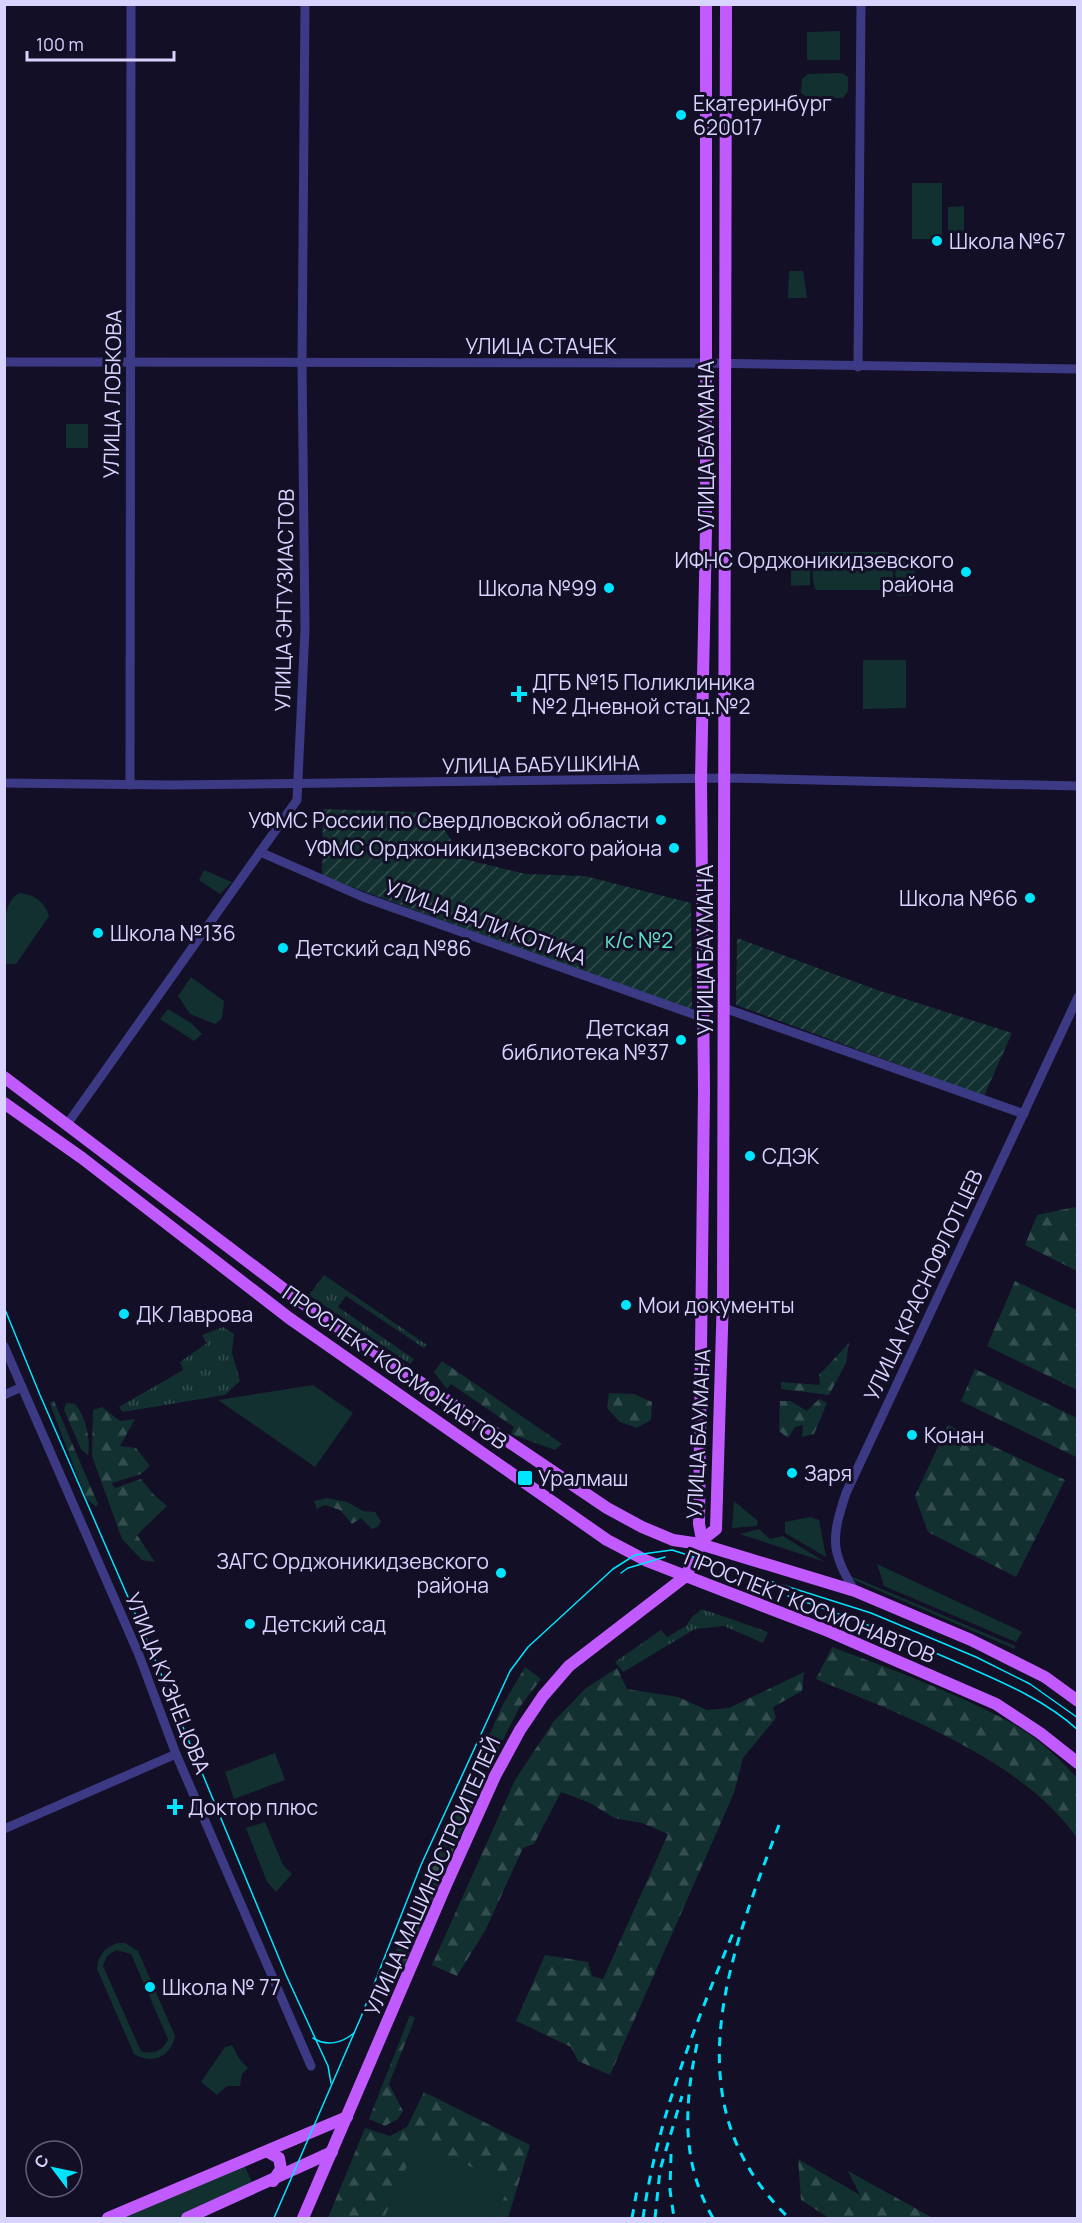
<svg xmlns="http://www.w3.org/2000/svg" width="1082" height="2223" viewBox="0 0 1082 2223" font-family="Manrope,sans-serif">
<defs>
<pattern id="grass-tufts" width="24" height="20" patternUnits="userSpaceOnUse" patternTransform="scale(1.5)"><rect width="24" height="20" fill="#12302f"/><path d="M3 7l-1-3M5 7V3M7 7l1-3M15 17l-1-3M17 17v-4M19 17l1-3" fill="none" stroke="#344d4e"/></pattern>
<pattern id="forest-firs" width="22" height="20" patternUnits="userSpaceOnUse" patternTransform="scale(1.5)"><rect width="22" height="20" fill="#12302f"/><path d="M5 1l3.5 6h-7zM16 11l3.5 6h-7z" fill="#344d4e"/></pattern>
<pattern id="garden-furrows" width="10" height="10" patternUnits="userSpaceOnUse" patternTransform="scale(1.5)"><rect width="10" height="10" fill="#12302f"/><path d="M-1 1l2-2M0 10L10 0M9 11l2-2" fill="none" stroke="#344d4e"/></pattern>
</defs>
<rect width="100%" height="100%" fill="#130f26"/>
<g fill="url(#grass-tufts)">
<polygon points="324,1275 427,1345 424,1348 346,1296 338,1307 414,1359 410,1364 309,1295"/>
<polygon points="223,1327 234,1334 232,1353 240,1381 225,1395 123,1412 119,1407 183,1370 180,1362 207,1343 202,1335"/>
<polygon points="702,1609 768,1632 763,1643 724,1626 695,1629 623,1672 615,1662 661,1630 667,1637 686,1626 692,1617"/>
</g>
<g fill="url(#forest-firs)">
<polygon points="1075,1207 1078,1208 1077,1271 1025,1245 1037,1215"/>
<polygon points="1015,1281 1077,1310 1077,1390 987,1346"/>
<polygon points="849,1343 846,1363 829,1395 781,1389 781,1382 820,1385 819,1375"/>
<polygon points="442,1361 562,1444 555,1450 511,1434 514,1427 451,1384 447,1389 434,1372"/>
<polygon points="975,1369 1077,1418 1076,1457 961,1401"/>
<polygon points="609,1393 634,1394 652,1402 651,1420 637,1428 620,1422 607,1408"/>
<polygon points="819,1399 827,1403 814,1434 802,1437 803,1425 795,1427 788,1438 779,1431 780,1401 790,1401 807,1411"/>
<polygon points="54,1401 98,1504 96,1507 86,1498 53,1412 50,1402"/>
<path d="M66,1403L75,1404C85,1415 91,1440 88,1455L81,1449L64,1410Z"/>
<polygon points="102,1407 120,1421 135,1419 120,1446 136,1448 150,1466 141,1474 112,1483 115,1488 141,1479 153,1494 167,1506 137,1535 155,1562 142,1560 122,1539 92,1456 93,1410"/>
<polygon points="948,1425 1065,1480 1016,1577 928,1532 915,1496"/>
<polygon points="327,1498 347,1502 363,1511 375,1512 381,1521 378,1527 372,1529 361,1518 352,1524 340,1510 325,1505 317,1509 314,1501"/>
<path d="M832,1647C891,1669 951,1691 1006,1720C1033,1734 1057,1756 1077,1778V1838C1022,1759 902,1715 816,1679Z"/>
<polygon points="525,1667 541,1679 519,1708 492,1762 485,1764 478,1761 502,1706"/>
<polygon points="617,1668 627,1689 678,1697 707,1710 729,1708 804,1672 802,1691 773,1707 776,1718 743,1758 734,1793 610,2075 578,2061 571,2047 516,2021 545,1955 588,1962 592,1976 603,1979 668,1834 642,1823 614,1818 590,1803 561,1792 534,1844 523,1848 485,1931 457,1976 432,1965 515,1780 554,1721 586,1688"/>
<polygon points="473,1774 477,1774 481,1785 404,1966 392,1961 416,1899"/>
<polygon points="410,2015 415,2018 389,2084 403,2111 398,2119 385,2126 369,2119"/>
<polygon points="424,2092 530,2145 508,2218 328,2218 365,2128 390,2136 407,2127"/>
<polygon points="798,2159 860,2195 848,2171 933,2218 829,2218 801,2200"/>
</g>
<g fill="#12302f" fill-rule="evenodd">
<polygon points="840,31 840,60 807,60 807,32"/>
<polygon points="842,73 848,77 848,91 843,98 808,98 801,93 802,79 808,74"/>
<rect x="912" y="183" width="30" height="56"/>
<polygon points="964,206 964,239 948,239 948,207"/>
<polygon points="789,271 803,271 807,298 788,298"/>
<rect x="66" y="424" width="22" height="24"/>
<path d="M819,552H888L893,556V586L889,590H816C811,581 811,558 819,552Z"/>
<polygon points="894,554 914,554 916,595 897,596"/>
<polygon points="810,559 810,585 791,586 791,560"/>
<polygon points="863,660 906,660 906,708 863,709"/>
<polygon points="204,870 232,882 220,894 199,880"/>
<path d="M20,893C34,895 45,901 49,916L16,964H5C4,944 0,900 20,893Z"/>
<polygon points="191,977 224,1001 222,1018 215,1024 190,1014 178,996"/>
<polygon points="168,1009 191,1023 202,1034 194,1041 160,1019"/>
<polygon points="313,1385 353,1413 315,1467 218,1400"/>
<polygon points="734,1501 758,1521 757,1526 732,1528"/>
<polygon points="810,1517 819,1520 826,1557 785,1533 785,1522"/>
<polygon points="759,1529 770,1539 783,1536 825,1562 740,1534"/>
<polygon points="877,1564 1022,1632 1016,1642 884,1586"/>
<polygon points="851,1576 1015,1646 1015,1649 854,1580"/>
<polygon points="275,1753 285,1780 234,1799 225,1772"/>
<polygon points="265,1822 283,1865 292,1874 276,1892 267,1882 246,1828"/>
<path d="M118,1943H125L138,1951L175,2036C171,2057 152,2065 134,2054L97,1969C98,1955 105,1947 118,1943ZM116,1950L131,1954L168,2039C163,2051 153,2055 141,2051L103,1966L107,1956Z"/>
<polygon points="232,2045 240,2060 248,2068 242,2074 240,2086 227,2086 217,2095 201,2082 225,2047"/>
<polygon points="417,2143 510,2184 495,2218 384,2218"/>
<polygon points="244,2165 254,2186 177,2218 119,2218"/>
</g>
<g fill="url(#garden-furrows)">
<polygon points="323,809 416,812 443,828 464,859 526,874 585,876 691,903 692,1008 687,1010 322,876"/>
<polygon points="737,938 877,990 1012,1033 984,1096 736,1005"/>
</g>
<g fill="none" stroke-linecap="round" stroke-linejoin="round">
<g stroke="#3d3a85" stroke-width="9">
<polyline points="4,362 704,363 1078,369"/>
<polyline points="858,367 861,4"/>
<polyline points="4,783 171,785 726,778 1078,786"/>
<polyline points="130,785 131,4"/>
<polyline points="260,852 363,897 704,1018"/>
<polyline points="724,1008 1024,1114"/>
<polyline points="68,1123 297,800 305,629 302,363 305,4"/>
<polyline points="4,1346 139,1655 176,1754 311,2066"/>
<polyline points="4,1395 22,1387"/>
<path d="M855,1591C829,1551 832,1536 846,1493L1078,997"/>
<polyline points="4,1829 176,1754"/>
</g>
<g stroke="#c25bff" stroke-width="12">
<polyline points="4,1077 301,1302 607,1508 642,1527 673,1540 700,1544 855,1591 971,1640 1045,1677 1078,1701"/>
<polyline points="4,1103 82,1158 289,1318 607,1540 647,1561 828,1631 996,1704 1040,1733 1078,1763"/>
<polyline points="702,1540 699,1524 704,1091 701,779 706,529 706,4"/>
<polyline points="268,2152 279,2158 281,2169 273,2181"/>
<polyline points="108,2218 347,2117"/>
<polyline points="187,2218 332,2152"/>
<polyline points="303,2218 446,1885 495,1776 520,1730 543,1696 569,1666 686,1576 702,1540 716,1529 723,1296 726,4"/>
</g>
<g stroke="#00e5ff" stroke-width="1.5">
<polyline points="4,1307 40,1395 151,1650 286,1975 328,2066 331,2083"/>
<polyline points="621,1573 628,1568 665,1557"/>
<path d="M788,1596C845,1615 899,1637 954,1661C997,1680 1043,1698 1078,1730"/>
<path d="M313,2038C327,2047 342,2043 354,2033"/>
<polyline points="274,2218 361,2017 421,1865 510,1671 528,1647 613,1569 635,1555 672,1550 871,1613 976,1657 1030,1684 1078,1718"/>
</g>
<g stroke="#00e5ff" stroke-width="3" stroke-dasharray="9 8" stroke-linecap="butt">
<path d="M779,1825C729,1957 670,2104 789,2218"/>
<path d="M697,2044C684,2105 681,2163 713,2218"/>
<polyline points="671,2154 670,2190 674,2218"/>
<polyline points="632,2218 637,2190"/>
<path d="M643,2218C657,2118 697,2021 735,1928"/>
<polyline points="655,2218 660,2170 682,2096"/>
</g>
</g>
<g fill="#00e5ff" stroke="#130f26" stroke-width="2">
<circle cx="681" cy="115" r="6"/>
<circle cx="937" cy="241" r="6"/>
<circle cx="966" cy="572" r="6"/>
<circle cx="609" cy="588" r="6"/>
<path d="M516 685h6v6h6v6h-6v6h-6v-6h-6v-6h6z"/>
<circle cx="661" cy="820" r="6"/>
<circle cx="674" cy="848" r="6"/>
<circle cx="1030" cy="898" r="6"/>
<circle cx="98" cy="933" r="6"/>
<circle cx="283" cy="948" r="6"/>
<circle cx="681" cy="1040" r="6"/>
<circle cx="750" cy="1156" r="6"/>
<circle cx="626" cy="1305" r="6"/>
<circle cx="124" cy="1314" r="6"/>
<circle cx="912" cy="1435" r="6"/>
<circle cx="792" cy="1473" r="6"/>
<rect x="517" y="1470" width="16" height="16" rx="3"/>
<circle cx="501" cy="1573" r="6"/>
<circle cx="250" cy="1624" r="6"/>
<path d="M172 1798h6v6h6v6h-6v6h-6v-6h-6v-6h6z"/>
<circle cx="150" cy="1987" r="6"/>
</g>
<g text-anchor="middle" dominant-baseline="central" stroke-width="6" stroke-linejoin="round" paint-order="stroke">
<g font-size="21" fill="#d9d4ff" stroke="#130f26" text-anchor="start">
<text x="693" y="103">Екатеринбург<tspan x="693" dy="24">620017</tspan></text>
<text x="949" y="241">Школа №67</text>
<text x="954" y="560" text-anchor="end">ИФНС Орджоникидзевского<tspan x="954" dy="24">района</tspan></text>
<text x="597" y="588" text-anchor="end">Школа №99</text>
<text x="532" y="682">ДГБ №15 Поликлиника<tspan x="532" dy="24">№2 Дневной стац.№2</tspan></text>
<text x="649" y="820" text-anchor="end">УФМС России по Свердловской области</text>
<text x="662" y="848" text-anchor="end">УФМС Орджоникидзевского района</text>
<text x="1018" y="898" text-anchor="end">Школа №66</text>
<text x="110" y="933">Школа №136</text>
<text x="295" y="948">Детский сад №86</text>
<text x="669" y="1028" text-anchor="end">Детская<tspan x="669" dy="24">библиотека №37</tspan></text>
<text x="762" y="1156">СДЭК</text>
<text x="638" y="1305">Мои документы</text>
<text x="136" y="1314">ДК Лаврова</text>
<text x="924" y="1435">Конан</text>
<text x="804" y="1473">Заря</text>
<text x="538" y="1478">Уралмаш</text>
<text x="489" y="1561" text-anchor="end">ЗАГС Орджоникидзевского<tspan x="489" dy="24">района</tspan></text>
<text x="262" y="1624">Детский сад</text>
<text x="188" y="1807">Доктор плюс</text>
<text x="162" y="1987">Школа № 77</text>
</g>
<g font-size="21" fill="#d9d4ff" stroke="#130f26">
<text x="541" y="346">УЛИЦА СТАЧЕК</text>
<text transform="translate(112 394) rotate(-89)">УЛИЦА ЛОБКОВА</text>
<text transform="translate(706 446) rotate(-90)">УЛИЦА БАУМАНА</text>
<text transform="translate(284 600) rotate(-89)">УЛИЦА ЭНТУЗИАСТОВ</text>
<text transform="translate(541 764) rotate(-1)">УЛИЦА БАБУШКИНА</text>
<text transform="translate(486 922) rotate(20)">УЛИЦА ВАЛИ КОТИКА</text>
<text transform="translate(705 950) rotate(-90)">УЛИЦА БАУМАНА</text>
<text transform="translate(923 1285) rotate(-65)">УЛИЦА КРАСНОФЛОТЦЕВ</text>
<text transform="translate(395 1367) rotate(35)">ПРОСПЕКТ КОСМОНАВТОВ</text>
<text transform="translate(698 1434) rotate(-87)">УЛИЦА БАУМАНА</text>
<text transform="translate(810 1606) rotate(22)">ПРОСПЕКТ КОСМОНАВТОВ</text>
<text transform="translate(168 1683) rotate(68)">УЛИЦА КУЗНЕЦОВА</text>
<text transform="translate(432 1876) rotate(-66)">УЛИЦА МАШИНОСТРОИТЕЛЕЙ</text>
</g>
<g font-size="21" fill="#5fe0c0" stroke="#130f26">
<text x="639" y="940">к/с №2</text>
</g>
</g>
<rect width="1082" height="2223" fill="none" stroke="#d9d4ff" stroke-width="12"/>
<g transform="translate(54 2169) rotate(302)"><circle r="28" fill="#130f26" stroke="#625e7d" stroke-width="1.5"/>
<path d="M0-4.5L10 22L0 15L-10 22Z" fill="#00e5ff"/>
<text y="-9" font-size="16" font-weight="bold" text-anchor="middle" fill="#d9d4ff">С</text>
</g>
<path d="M27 51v9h147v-9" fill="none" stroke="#d9d4ff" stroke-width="3"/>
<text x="36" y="51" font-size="18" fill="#d9d4ff" stroke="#130f26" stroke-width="4.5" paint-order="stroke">100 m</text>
</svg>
